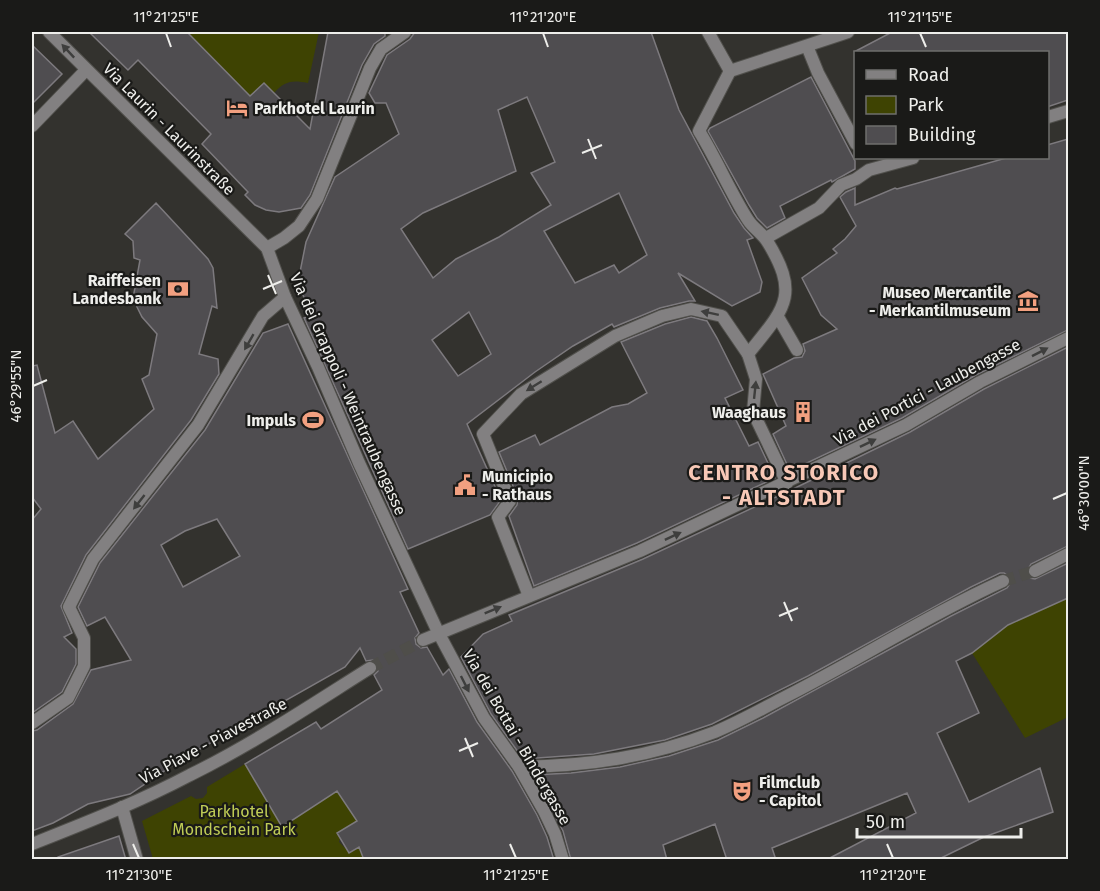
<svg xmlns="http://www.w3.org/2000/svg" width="1100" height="891" viewBox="0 0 1100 891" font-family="'Fira Sans',sans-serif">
<rect width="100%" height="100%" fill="#33322e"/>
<g fill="#3e4302">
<path d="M187,32H319L308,83C292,80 285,81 274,93L264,83L250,96Z"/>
<polygon points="1068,598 1068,717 1025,738 972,653 1018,616 1019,620"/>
<polygon points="245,764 282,827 318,803 342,782 347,806 363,830 354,823 337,833 340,838 339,842 350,853 359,847 364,859 153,859 142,821 191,796 196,799 203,798 207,793 207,787"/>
</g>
<g fill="#4f4d50" stroke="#7d7a7e" stroke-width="1.5" fill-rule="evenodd">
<polygon points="89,32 187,32 250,96 264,83 310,129 328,32 385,32 385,36 374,44 362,65 310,195 301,208 279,212 266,210 255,205 245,195 248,192 202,144 211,134 138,60 128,70"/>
<path d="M415,32H651L679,110L734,213L744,228L753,238L747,240L762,282L760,292L732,306L678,273L695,301H689L660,308L614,327L612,324L573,346L535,372L467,424L501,500L490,515L408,549L304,318L312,315L302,293L299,277L306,242L335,177L399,134L386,103H375L369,93L387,55L410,39ZM527,97L555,162L531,173L551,205L499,237L456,259L433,278L401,229L423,213L516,171L498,110ZM619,193L647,255L619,273L614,265L575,283L544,231ZM469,312L491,354L458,376L432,340Z"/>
<polygon points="892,32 1068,32 1068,100 1047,107 1047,52 854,52"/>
<polygon points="32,45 62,74 32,104"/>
<polygon points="811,77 855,161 855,169 832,182 831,180 780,206 785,218 767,228 757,218 749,205 708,131 710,128"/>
<polygon points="1068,139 1068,330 976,375 902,418 790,471 773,434 786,426 763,374 794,358 802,357 805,351 803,344 837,329 821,315 802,278 837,253 833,249 845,239 856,226 840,197 846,192 855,188 855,205 895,188 897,189 1006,158 1047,158 1047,145"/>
<polygon points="156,203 208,259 213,268 217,308 212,306 199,354 218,359 219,374 191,420 86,555 61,606 72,633 64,637 76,649 76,664 62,692 32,713 32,520 41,509 32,497 32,366 37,365 55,433 73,421 98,459 154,409 142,379 149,375 157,334 142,317 137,307 134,293 140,260 134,258 133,241 125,234"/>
<polygon points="691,317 707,321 717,338 743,390 725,398 749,446 758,442 775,478 637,543 534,586 509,516 517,505 518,498 499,452 535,435 540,445 612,407 628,404 647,393 621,342 665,324"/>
<path d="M288,324L408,589L400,592L419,633L415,638L416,644L421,648L427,647L443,675L449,669L477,722L512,771L537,815L547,837L554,860H364L359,847L349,853L337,833L357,821L337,791L282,827L245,764L316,722L321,729L382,690L374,675L378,671L377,664L373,660L366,661L360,648L345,667L182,759L130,794L88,804L53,823L32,831V731L37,730L73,704L91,670L131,660L105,617L87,626L78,607L100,563L205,430L263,333ZM217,519L240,556L183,587L161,545L185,531Z"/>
<polygon points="1068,347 1068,546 1031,564 1027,571 1030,578 1035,579 1068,563 1068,598 1008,625 972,653 956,661 979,713 937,733 969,802 1040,768 1053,812 984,837 937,860 826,860 916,813 907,793 772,848 776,860 727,860 715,824 663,845 667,860 571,860 563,831 533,775 571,773 620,767 669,756 718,740 763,718 951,616 1007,588 1011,582 1010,577 1004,573 1000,573 971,587 808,676 712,724 665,740 594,754 523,759 491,714 461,657 483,634 512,621 509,615 643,559 791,490 910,432 984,389"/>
<polygon points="119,836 126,860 58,860 58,857"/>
</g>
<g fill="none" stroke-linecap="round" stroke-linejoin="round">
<g stroke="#4f4e4a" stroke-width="12" stroke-dasharray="12 6" stroke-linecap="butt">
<polyline points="1003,581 1035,571"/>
<polyline points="370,668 423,640"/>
</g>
<defs>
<g id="street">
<polyline points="49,32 267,248 285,297 318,367 359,463 438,632 484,718 519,767 544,811 555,834 563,860"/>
<polyline points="708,32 730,71"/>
<polyline points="807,46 818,73 856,144"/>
<polyline points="1048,117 1068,111"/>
<polyline points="32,126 86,70"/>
<polyline points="766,238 819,208 841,185 856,179 869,170 913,158"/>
<polyline points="267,248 284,238 299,226 317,199 370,68 381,49 405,32"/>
<polyline points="778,317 797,350"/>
<path d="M787,483L753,412L756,379L748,354C784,309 801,296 767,241C762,233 753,228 748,220C730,192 717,160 699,131L730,71L848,32"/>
<polyline points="1035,571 1068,554"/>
<polyline points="529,596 498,517 510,501 483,434 521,394 615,336 662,316 691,309 722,316 748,354"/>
<polyline points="423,640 640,551 906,425 980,382 1068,338"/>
<polyline points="32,723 68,698 84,666 84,638 69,607 93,559 198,425 263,316 285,297"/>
<path d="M519,767C589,766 650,757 715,732C739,722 762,709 785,697C858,660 928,615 1003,581"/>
<polyline points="122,807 137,860"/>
<path d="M32,844C85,823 139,802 190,775C253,744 311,705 370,668"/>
</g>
</defs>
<use href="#street" stroke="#51504c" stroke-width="14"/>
<use href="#street" stroke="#828081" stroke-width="12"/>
</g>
<defs><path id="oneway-solid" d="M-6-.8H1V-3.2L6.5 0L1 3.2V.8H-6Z" transform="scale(1.5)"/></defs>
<g fill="#3e3e3d">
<use href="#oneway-solid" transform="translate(68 51) rotate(-133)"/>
<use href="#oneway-solid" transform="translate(710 313) rotate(-168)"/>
<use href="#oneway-solid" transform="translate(249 342) rotate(120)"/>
<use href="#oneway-solid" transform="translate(1040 352) rotate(-27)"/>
<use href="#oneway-solid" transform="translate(534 386) rotate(148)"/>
<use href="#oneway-solid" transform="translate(755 390) rotate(-84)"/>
<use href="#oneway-solid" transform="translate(868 443) rotate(-26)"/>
<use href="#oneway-solid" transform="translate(139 502) rotate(128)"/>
<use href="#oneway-solid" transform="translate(673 536) rotate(-25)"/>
<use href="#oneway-solid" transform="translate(493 610) rotate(-22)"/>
<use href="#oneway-solid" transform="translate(465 684) rotate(63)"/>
</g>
<path fill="none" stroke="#eeeeeb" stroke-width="2" d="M166,33L171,47M543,33L548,47M920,33L926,47M588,139L596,159M582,153L602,145M268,275L276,294M263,289L282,281M33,386L47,380M1053,499L1067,493M784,602L792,621M779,616L798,608M465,738L473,757M459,751L478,743M133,844L139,858M510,844L516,858M887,844L893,858"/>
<defs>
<symbol id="hotel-bare" viewBox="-9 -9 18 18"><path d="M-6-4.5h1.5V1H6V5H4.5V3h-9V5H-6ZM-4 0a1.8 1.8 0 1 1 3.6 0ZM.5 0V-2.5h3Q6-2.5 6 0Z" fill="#f2a080" stroke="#1a1a18" stroke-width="2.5" paint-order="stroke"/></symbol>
<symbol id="bank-bare" viewBox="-9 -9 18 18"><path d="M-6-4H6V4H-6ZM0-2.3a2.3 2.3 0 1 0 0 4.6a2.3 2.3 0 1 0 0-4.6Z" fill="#f2a080" stroke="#1a1a18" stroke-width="2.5" paint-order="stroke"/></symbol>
<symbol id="museum-bare" viewBox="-9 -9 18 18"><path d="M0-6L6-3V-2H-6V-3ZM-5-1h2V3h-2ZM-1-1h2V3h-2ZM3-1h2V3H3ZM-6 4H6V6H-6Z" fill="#f2a080" stroke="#1a1a18" stroke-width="2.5" paint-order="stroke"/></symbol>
<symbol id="building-bare" viewBox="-9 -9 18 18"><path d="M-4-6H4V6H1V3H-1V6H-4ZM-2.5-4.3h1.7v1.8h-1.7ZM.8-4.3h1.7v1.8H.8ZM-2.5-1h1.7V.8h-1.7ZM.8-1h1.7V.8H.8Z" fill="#f2a080" stroke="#1a1a18" stroke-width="2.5" paint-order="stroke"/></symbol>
<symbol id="stadium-bare" viewBox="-9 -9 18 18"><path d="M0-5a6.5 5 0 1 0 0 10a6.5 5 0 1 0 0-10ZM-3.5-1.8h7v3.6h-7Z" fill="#f2a080" stroke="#1a1a18" stroke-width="2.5" paint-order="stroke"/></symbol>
<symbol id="civic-bare" viewBox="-9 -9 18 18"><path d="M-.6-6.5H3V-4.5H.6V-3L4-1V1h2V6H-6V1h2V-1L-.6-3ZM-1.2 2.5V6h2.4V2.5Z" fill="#f2a080" stroke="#1a1a18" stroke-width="2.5" paint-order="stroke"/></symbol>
<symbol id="theatre-bare" viewBox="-9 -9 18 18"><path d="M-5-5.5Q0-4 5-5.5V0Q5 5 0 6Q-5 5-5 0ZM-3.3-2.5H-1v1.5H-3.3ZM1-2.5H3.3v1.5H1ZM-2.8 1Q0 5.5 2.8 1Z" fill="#f2a080" stroke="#1a1a18" stroke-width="2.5" paint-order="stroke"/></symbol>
</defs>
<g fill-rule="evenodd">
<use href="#hotel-bare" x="222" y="93" width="30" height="30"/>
<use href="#bank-bare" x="163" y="274" width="30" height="30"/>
<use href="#museum-bare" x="1013" y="286" width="30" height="30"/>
<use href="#building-bare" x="788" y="397" width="30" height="30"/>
<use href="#stadium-bare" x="298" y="405" width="30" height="30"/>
<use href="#civic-bare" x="450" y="470" width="30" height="30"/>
<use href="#theatre-bare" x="727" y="776" width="30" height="30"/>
</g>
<g text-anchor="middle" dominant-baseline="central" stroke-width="4.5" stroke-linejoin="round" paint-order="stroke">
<g font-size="16" font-weight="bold" fill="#eeeeeb" stroke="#1a1a18" text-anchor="end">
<text x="254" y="108" text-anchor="start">Parkhotel Laurin</text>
<text x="161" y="280">Raiffeisen<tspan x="161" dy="18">Landesbank</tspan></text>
<text x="1011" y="292">Museo Mercantile<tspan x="1011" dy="18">- Merkantilmuseum</tspan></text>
<text x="786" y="412">Waaghaus</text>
<text x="296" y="420">Impuls</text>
<text x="482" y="476" text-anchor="start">Municipio<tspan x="482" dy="18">- Rathaus</tspan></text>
<text x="759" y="782" text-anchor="start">Filmclub<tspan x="759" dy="18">- Capitol</tspan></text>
</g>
<g font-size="16" fill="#eeeeeb" stroke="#1a1a18">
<text transform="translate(169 129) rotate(45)">Via Laurin - Laurinstraße</text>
<text transform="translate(927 392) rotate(-28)">Via dei Portici - Laubengasse</text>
<text transform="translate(348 394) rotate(66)">Via dei Grappoli - Weintraubengasse</text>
<text transform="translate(517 737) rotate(60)">Via dei Bottai - Bindergasse</text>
<text transform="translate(213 741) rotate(-28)">Via Piave - Piavestraße</text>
</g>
<g font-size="16" fill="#c0cd56" stroke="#1a1a18">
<text x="234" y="811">Parkhotel<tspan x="234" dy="18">Mondschein Park</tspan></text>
</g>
<g font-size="22" font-weight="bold" letter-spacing="1.5" fill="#f8c8b6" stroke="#1a1a18">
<text x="784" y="472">CENTRO STORICO<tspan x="784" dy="25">- ALTSTADT</tspan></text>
</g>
</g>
<rect width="1100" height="891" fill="none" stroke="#1a1a18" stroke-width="66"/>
<rect x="854" y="51" width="195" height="108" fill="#1a1a18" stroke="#6f6f6c" stroke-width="1.5"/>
<rect x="866" y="70" width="30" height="9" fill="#828081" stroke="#6f6f6c" stroke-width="1.5"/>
<text x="908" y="81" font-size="18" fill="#eeeeeb">Road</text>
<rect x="866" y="96" width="30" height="18" fill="#3e4302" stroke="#6f6f6c" stroke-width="1.5"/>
<text x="908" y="111" font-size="18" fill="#eeeeeb">Park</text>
<rect x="866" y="126" width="30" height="18" fill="#4f4d50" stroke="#6f6f6c" stroke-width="1.5"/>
<text x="908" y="141" font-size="18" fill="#eeeeeb">Building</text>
<path d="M857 828v9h164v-9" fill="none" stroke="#eeeeeb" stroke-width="3"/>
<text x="866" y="828" font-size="18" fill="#eeeeeb" stroke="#1a1a18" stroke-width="4.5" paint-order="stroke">50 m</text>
<rect x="33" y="33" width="1034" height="825" fill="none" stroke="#eeeeeb" stroke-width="2"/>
<g font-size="15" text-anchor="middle" fill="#eeeeeb">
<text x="166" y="22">11°21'25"E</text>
<text x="543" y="22">11°21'20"E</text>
<text x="920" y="22">11°21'15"E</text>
<text transform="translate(16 386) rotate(-90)" y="5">46°29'55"N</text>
<text transform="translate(1084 493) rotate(-90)" y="5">46°30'00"N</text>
<text x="139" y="880">11°21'30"E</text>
<text x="516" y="880">11°21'25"E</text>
<text x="893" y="880">11°21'20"E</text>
</g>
</svg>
